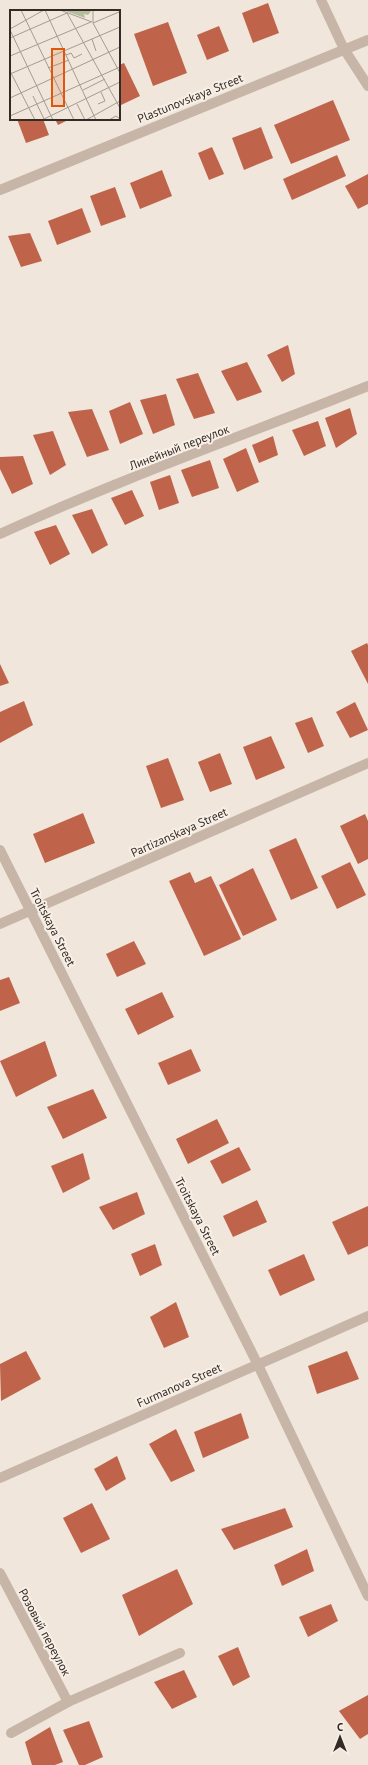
<svg xmlns="http://www.w3.org/2000/svg" width="368" height="1765" viewBox="0 0 368 1765" font-family="'PT Sans',sans-serif">
<rect width="100%" height="100%" fill="#f0e6db"/>
<g fill="#bf644a">
<polygon points="268,3 279,33 253,43 242,13"/>
<polygon points="168,22 187,73 153,86 134,34"/>
<polygon points="219,26 229,51 207,60 197,35"/>
<polygon points="124,63 140,96 119,106 119,65"/>
<polygon points="333,100 350,140 291,164 274,125"/>
<polygon points="17,119 43,119 49,135 26,143"/>
<polygon points="55,119 70,119 58,125"/>
<polygon points="261,127 273,158 244,170 232,138"/>
<polygon points="212,147 224,174 209,180 198,153"/>
<polygon points="337,155 346,176 292,200 283,179"/>
<polygon points="162,170 172,196 140,209 130,183"/>
<polygon points="368,174 368,204 358,209 345,186"/>
<polygon points="115,187 126,217 101,226 90,196"/>
<polygon points="82,208 91,232 57,245 48,221"/>
<polygon points="30,233 42,261 21,267 8,236"/>
<polygon points="288,345 295,374 282,382 267,355"/>
<polygon points="247,362 262,392 237,401 221,371"/>
<polygon points="198,373 215,413 194,419 176,379"/>
<polygon points="166,394 175,425 153,434 140,400"/>
<polygon points="130,402 143,434 120,444 109,411"/>
<polygon points="350,408 357,434 336,448 325,418"/>
<polygon points="92,409 109,450 87,457 68,412"/>
<polygon points="318,421 326,446 304,456 292,430"/>
<polygon points="53,431 66,465 50,475 33,435"/>
<polygon points="273,436 278,455 259,463 252,445"/>
<polygon points="246,448 259,482 237,492 223,459"/>
<polygon points="23,456 33,484 12,494 0,469 0,457"/>
<polygon points="210,460 219,488 192,497 181,470"/>
<polygon points="170,475 179,503 159,510 150,482"/>
<polygon points="132,490 144,516 125,525 111,498"/>
<polygon points="92,509 108,545 92,554 72,515"/>
<polygon points="56,525 70,554 50,565 34,532"/>
<polygon points="367,643 368,645 368,684 351,651"/>
<polygon points="0,664 9,683 0,686"/>
<polygon points="24,701 33,725 0,743 0,712"/>
<polygon points="355,702 368,730 350,738 336,712"/>
<polygon points="312,717 324,746 308,753 295,723"/>
<polygon points="271,736 285,768 256,780 243,747"/>
<polygon points="220,753 232,784 210,792 198,762"/>
<polygon points="168,758 184,800 161,808 146,766"/>
<polygon points="83,813 95,843 45,863 33,834"/>
<polygon points="365,814 368,821 368,859 358,864 340,826"/>
<polygon points="296,838 318,888 291,900 269,850"/>
<polygon points="350,862 366,895 337,909 321,876"/>
<polygon points="253,868 277,920 243,936 219,885"/>
<polygon points="190,872 195,883 211,876 241,939 204,956 169,881"/>
<polygon points="134,941 146,964 117,977 106,954"/>
<polygon points="9,977 20,1003 0,1011 0,980"/>
<polygon points="162,992 174,1017 138,1035 125,1009"/>
<polygon points="45,1041 57,1076 16,1097 0,1061"/>
<polygon points="191,1049 201,1071 168,1085 158,1063"/>
<polygon points="93,1089 107,1118 63,1139 47,1107"/>
<polygon points="217,1119 229,1143 188,1164 176,1139"/>
<polygon points="239,1147 251,1170 222,1184 210,1161"/>
<polygon points="83,1153 90,1179 63,1193 51,1166"/>
<polygon points="137,1192 145,1214 113,1230 99,1207"/>
<polygon points="257,1200 267,1222 233,1237 223,1216"/>
<polygon points="368,1206 368,1246 348,1255 332,1222"/>
<polygon points="155,1244 162,1265 140,1276 131,1254"/>
<polygon points="304,1254 315,1280 280,1296 268,1270"/>
<polygon points="176,1302 189,1337 164,1348 150,1317"/>
<polygon points="26,1351 41,1379 1,1401 0,1364"/>
<polygon points="347,1351 359,1379 317,1394 308,1366"/>
<polygon points="241,1413 249,1438 203,1458 194,1432"/>
<polygon points="176,1429 195,1471 171,1482 149,1444"/>
<polygon points="117,1456 126,1479 106,1491 94,1469"/>
<polygon points="92,1503 110,1539 81,1553 63,1518"/>
<polygon points="285,1508 293,1527 234,1550 221,1529"/>
<polygon points="307,1549 314,1571 282,1586 274,1565"/>
<polygon points="177,1569 193,1604 139,1636 122,1595"/>
<polygon points="331,1604 338,1621 308,1637 299,1617"/>
<polygon points="238,1647 250,1677 233,1686 218,1656"/>
<polygon points="184,1670 197,1697 172,1709 154,1682"/>
<polygon points="368,1695 368,1734 360,1739 339,1711"/>
<polygon points="89,1721 103,1757 85,1765 79,1765 63,1730"/>
<polygon points="50,1727 63,1762 55,1765 32,1765 25,1742"/>
</g>
<g fill="none" stroke-linecap="round" stroke-linejoin="round">
<g stroke="#c7b5a8" stroke-width="10">
<polyline points="321,0 344,49 368,86"/>
<polyline points="0,190 368,40"/>
<path d="M0,534C120,479 245,435 368,386"/>
<polyline points="0,850 258,1365 368,1596"/>
<polyline points="0,924 368,763"/>
<polyline points="0,1478 368,1316"/>
<polyline points="0,1573 68,1702 180,1653"/>
<polyline points="11,1733 68,1702"/>
</g>
</g>
<g text-anchor="middle" dominant-baseline="central" stroke-width="4" stroke-linejoin="round" paint-order="stroke">
<g font-size="12" fill="#342b27" stroke="#f8f0e7">
<text transform="translate(190 98) rotate(-22)">Plastunovskaya Street</text>
<text transform="translate(179 447) rotate(-21)">Линейный переулок</text>
<text transform="translate(179 832) rotate(-24)">Partizanskaya Street</text>
<text transform="translate(53 927) rotate(63)">Troitskaya Street</text>
<text transform="translate(198 1216) rotate(63)">Troitskaya Street</text>
<text transform="translate(179 1385) rotate(-24)">Furmanova Street</text>
<text transform="translate(45 1632) rotate(62)">Розовый переулок</text>
</g>
</g>
<g transform="translate(10 10)">
<rect width="110" height="110" fill="#f0e6db"/>
<path d="M53,0H82L78,5L74,4L75,8Z" fill="#b3be9c"/>
<path fill="none" stroke="#a59b93" stroke-width="1" d="M11,0L64,110M35,0L86,110M50,0L82,12M83,0V13L110,63M83,13L109,2M0,19L34,0M0,20L43,110M0,28L57,3L110,98M82,29L86,41M56,45L61,43L64,48L72,44M0,46L81,12M38,58L59,50M0,61L25,110M0,64L110,17M73,80L95,69M23,86L34,109M0,88L110,37M67,94L75,110M88,94L95,91L91,82M0,106L110,57M32,110L110,72M76,110L110,91M99,110L106,106L110,109"/>
<path fill="#df570d" fill-opacity="0.15" stroke="#df570d" stroke-width="2" d="M42,39H54V96H42Z"/>
<rect width="110" height="110" fill="none" stroke="#342b27" stroke-width="2"/>
</g>
<g transform="translate(340 1737)" stroke="#f8f0e7" stroke-width="3" paint-order="stroke">
<path d="M0-3L7 15L0 10L-7 15Z" fill="#342b27"/>
<text y="-6" font-size="11" font-weight="bold" text-anchor="middle" fill="#342b27">С</text>
</g>
</svg>
